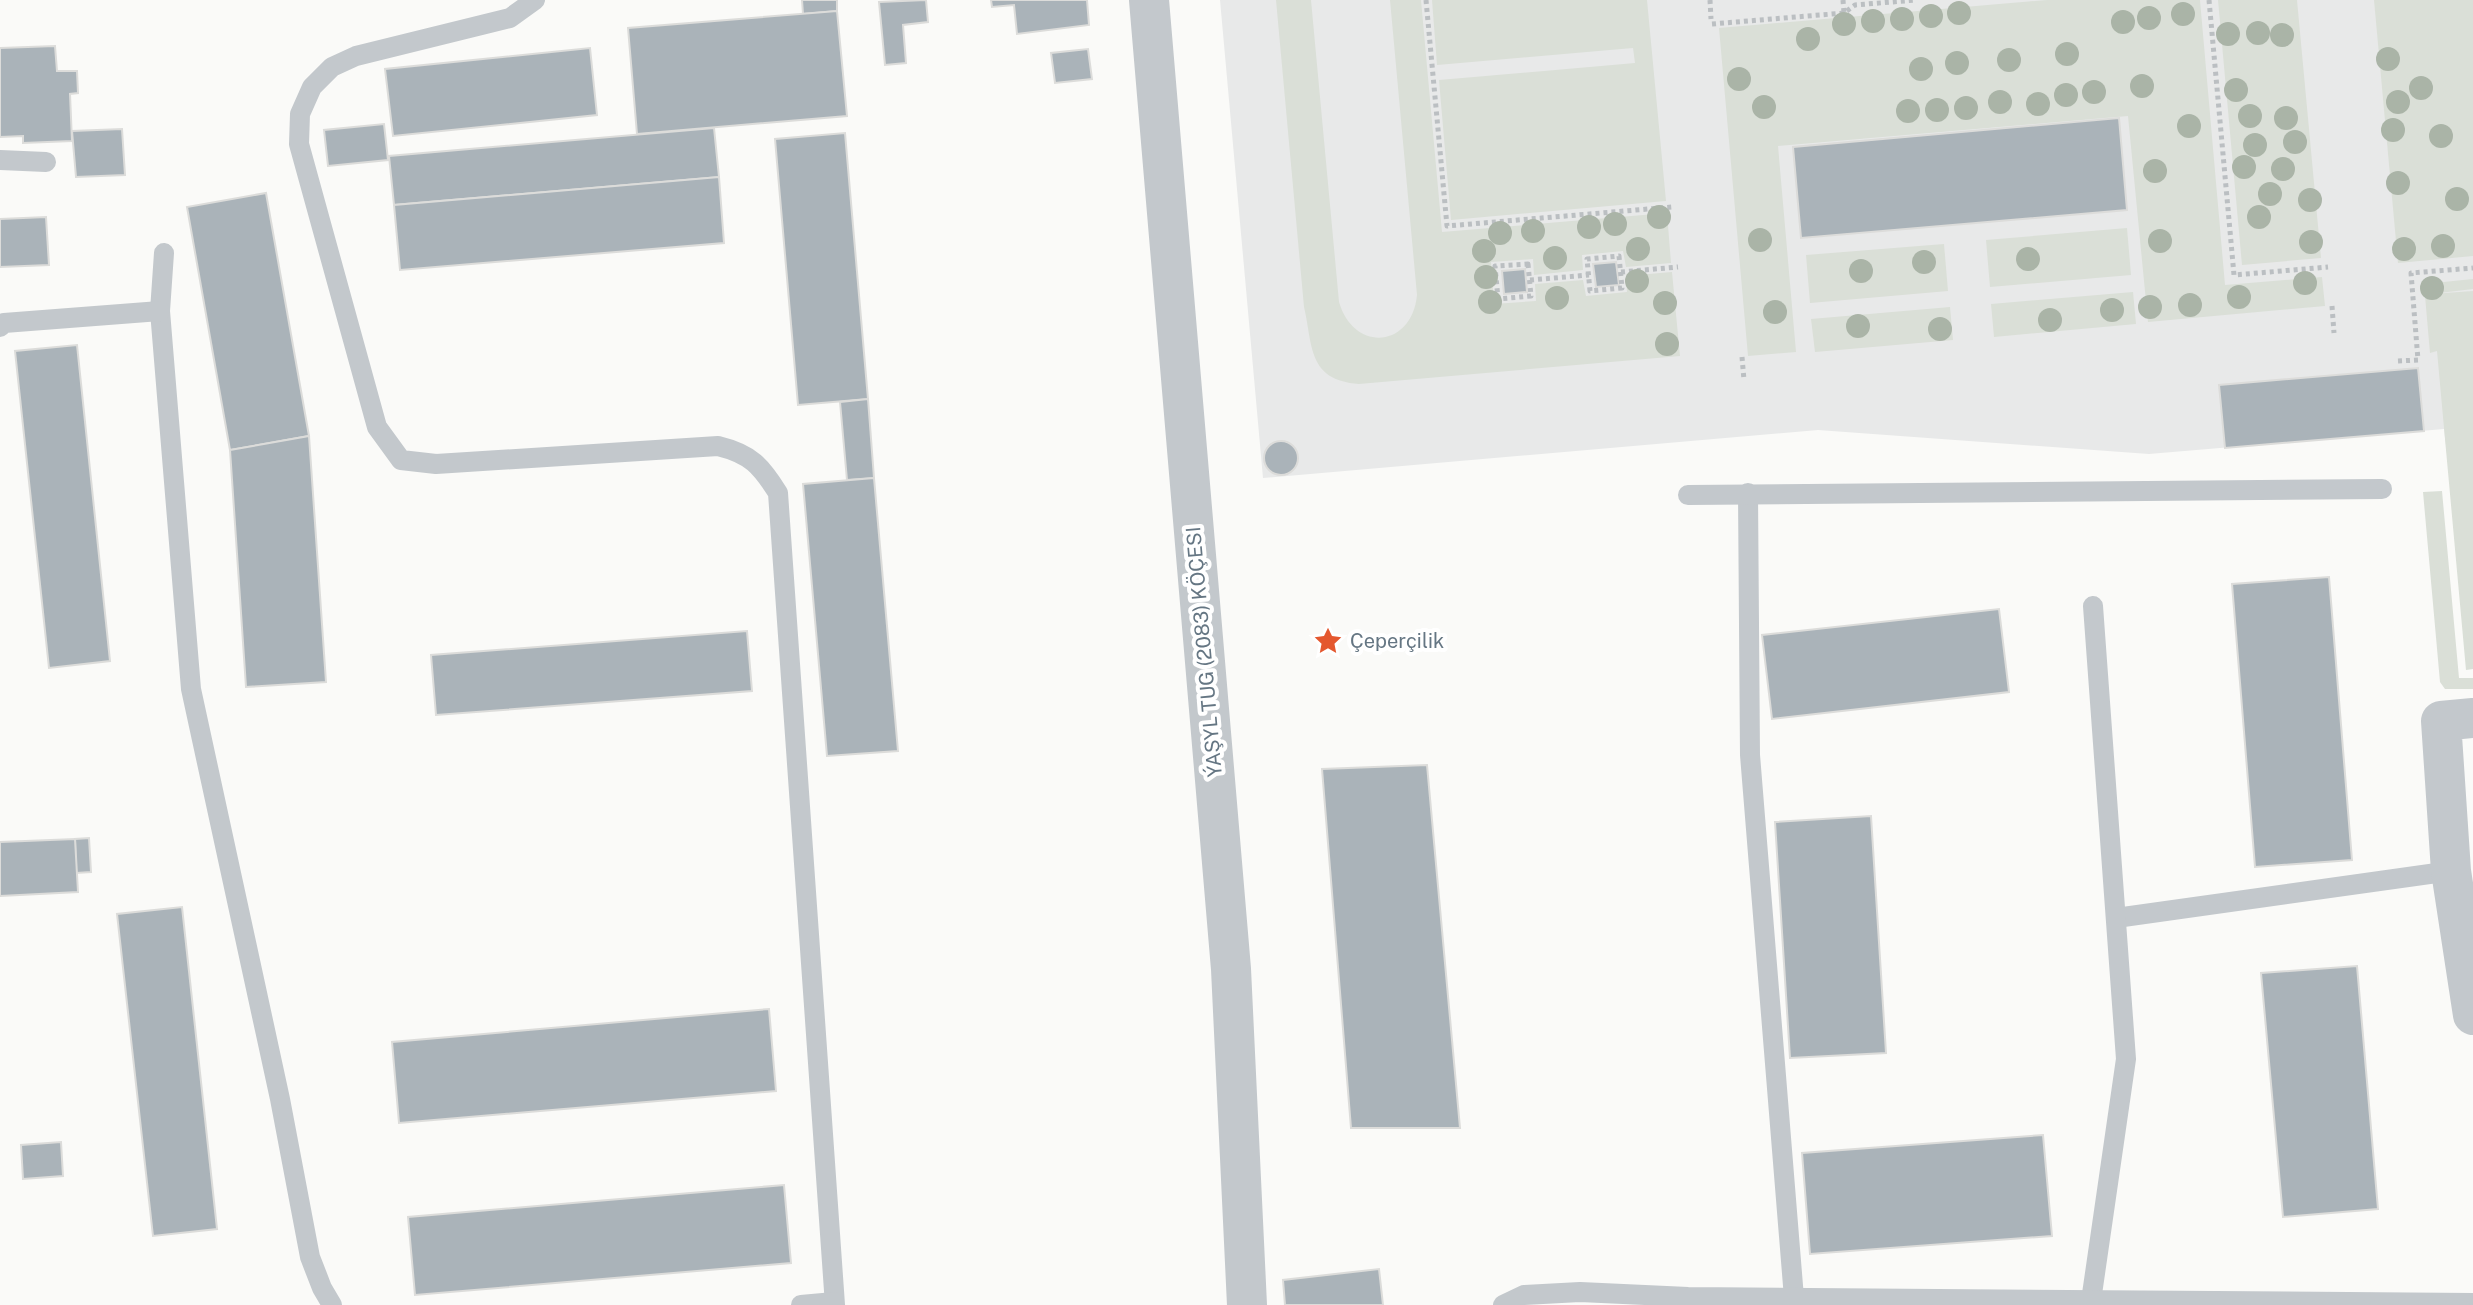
<svg xmlns="http://www.w3.org/2000/svg" width="2473" height="1305" viewBox="0 0 2473 1305" font-family="'Public Sans',sans-serif">
<rect width="100%" height="100%" fill="#fafaf8"/>
<polygon fill="#e8e9e9" points="1220,0 2473,0 2473,669 2444,429 2149,454 1818,430 1263,478"/>
<g fill="#dadfd7">
<path d="M1276,0H1311L1339,302C1354,353 1412,348 1417,295L1390,0H1421L1442,232L1667,213L1671,263L1626,267L1623,251L1582,255L1583,270L1534,275L1533,259L1491,262L1494,304L1536,301L1535,284L1583,280L1586,296L1627,292L1626,276L1672,272L1680,356L1359,384C1307,380 1313,345 1304,307Z"/>
<polygon points="1432,0 1647,0 1666,201 1451,220 1439,80 1635,63 1633,48 1437,65"/>
<polygon points="2047,0 2200,0 2225,285 2322,277 2325,306 2148,322 2128,116 1778,146 1796,352 1748,356 1719,28"/>
<polygon points="2218,0 2297,0 2321,258 2242,265"/>
<polygon points="2374,0 2473,0 2473,256 2398,263"/>
<polygon points="2127,228 2131,275 1990,287 1986,240"/>
<polygon points="1944,244 1948,291 1810,303 1806,255"/>
<polygon points="2473,279 2473,289 2431,294 2473,291 2473,669 2466,670 2437,351 2430,353 2424,284"/>
<polygon points="2133,292 2136,324 1994,337 1991,304"/>
<polygon points="1950,307 1953,340 1815,352 1811,319"/>
<polygon points="2442,491 2459,678 2473,678 2473,689 2445,689 2440,682 2423,492"/>
</g>
<g fill="#aab3b9" stroke="#dcdcda" stroke-width="2">
<polygon points="802,0 837,0 837,11 803,14"/>
<polygon points="926,0 928,22 903,25 906,63 885,65 879,2"/>
<polygon points="991,0 1087,0 1089,25 1017,34 1014,5 992,7"/>
<polygon points="837,11 847,116 637,134 628,28"/>
<polygon points="55,46 57,71 77,71 78,93 70,94 72,141 23,143 23,136 0,137 0,48"/>
<polygon points="590,48 597,115 393,136 385,69"/>
<polygon points="1088,49 1092,79 1055,83 1051,53"/>
<polygon points="2119,118 2127,210 1801,238 1793,147"/>
<polygon points="384,124 388,160 328,166 324,130"/>
<polygon points="714,128 719,177 394,205 389,156"/>
<polygon points="122,129 125,175 76,177 72,131"/>
<polygon points="845,133 868,399 798,405 775,139"/>
<polygon points="719,177 724,243 400,270 394,205"/>
<polygon points="266,193 309,436 230,450 187,207"/>
<polygon points="46,217 49,265 0,267 0,219"/>
<polygon points="1616,262 1619,285 1596,287 1593,264"/>
<polygon points="1525,269 1527,292 1504,294 1502,271"/>
<polygon points="77,345 110,661 49,668 15,351"/>
<polygon points="2418,368 2424,431 2225,448 2219,385"/>
<polygon points="868,399 874,478 847,480 840,402"/>
<polygon points="309,436 326,682 246,687 230,450"/>
<circle cx="1281" cy="458" r="17"/>
<polygon points="874,478 898,751 827,756 803,484"/>
<polygon points="2329,577 2352,860 2255,867 2232,584"/>
<polygon points="1999,609 2009,692 1772,719 1762,635"/>
<polygon points="747,631 752,691 436,715 431,655"/>
<polygon points="1427,765 1460,1128 1351,1128 1322,769"/>
<polygon points="1871,816 1886,1053 1790,1058 1775,822"/>
<polygon points="89,838 91,872 76,873 75,839"/>
<polygon points="75,839 78,892 0,896 0,842"/>
<polygon points="182,907 217,1229 153,1236 117,914"/>
<polygon points="2357,966 2378,1209 2283,1217 2261,973"/>
<polygon points="769,1009 776,1091 399,1123 392,1042"/>
<polygon points="2043,1135 2052,1236 1810,1254 1802,1153"/>
<polygon points="61,1142 63,1176 23,1179 21,1145"/>
<polygon points="784,1185 791,1263 415,1295 408,1217"/>
<polygon points="1379,1269 1383,1305 1285,1305 1283,1280"/>
</g>
<g fill="none" stroke-linecap="round" stroke-linejoin="round">
<g stroke="#bbbfc2" stroke-width="5" stroke-dasharray="4 4" stroke-linecap="butt">
<polyline points="1426,0 1447,226 1672,207"/>
<polyline points="1710,0 1711,19"/>
<polyline points="1843,0 1844,13"/>
<polyline points="2209,0 2234,275 2328,267"/>
<polyline points="1712,24 1844,13 1855,5 1916,0"/>
<polygon points="1619,256 1622,288 1590,291 1587,259"/>
<polygon points="1528,264 1531,296 1498,299 1495,266"/>
<polyline points="1621,272 1678,267"/>
<polyline points="1530,280 1589,275"/>
<polyline points="2332,306 2334,333"/>
<polyline points="1742,357 1744,380"/>
<polyline points="2398,361 2418,360 2411,273 2473,268"/>
</g>
<g stroke="#c3c8cc" stroke-width="20">
<path d="M535,0L510,18L356,56L332,67L312,87L300,114L299,144L377,427L401,460L436,464L718,446C751,454 761,466 778,493L835,1305"/>
<polyline points="0,160 46,162"/>
<polyline points="164,253 160,311 191,689 280,1099 310,1257 322,1288 332,1305"/>
<polyline points="0,327 4,323 160,311"/>
<polyline points="1748,493 1750,755 1794,1298"/>
<polyline points="1688,495 2382,489"/>
<polyline points="2116,918 2451,871"/>
<polyline points="2091,1301 2126,1059 2093,606"/>
<polyline points="801,1305 834,1302"/>
<polyline points="1503,1305 1524,1295 1580,1292 1688,1297 2473,1303"/>
</g>
<g stroke="#c3c8cc" stroke-width="40">
<polyline points="1149,0 1231,969 1247,1305"/>
<polyline points="2473,718 2441,721 2451,871 2473,1015"/>
</g>
</g>
<g fill="#aab4a7">
<circle cx="1959" cy="13" r="12"/>
<circle cx="2183" cy="14" r="12"/>
<circle cx="1931" cy="16" r="12"/>
<circle cx="2149" cy="18" r="12"/>
<circle cx="1902" cy="19" r="12"/>
<circle cx="1873" cy="21" r="12"/>
<circle cx="2123" cy="22" r="12"/>
<circle cx="1844" cy="24" r="12"/>
<circle cx="2258" cy="33" r="12"/>
<circle cx="2228" cy="34" r="12"/>
<circle cx="2282" cy="35" r="12"/>
<circle cx="1808" cy="39" r="12"/>
<circle cx="2067" cy="54" r="12"/>
<circle cx="2388" cy="59" r="12"/>
<circle cx="2009" cy="60" r="12"/>
<circle cx="1957" cy="63" r="12"/>
<circle cx="1921" cy="69" r="12"/>
<circle cx="1739" cy="79" r="12"/>
<circle cx="2142" cy="86" r="12"/>
<circle cx="2421" cy="88" r="12"/>
<circle cx="2236" cy="90" r="12"/>
<circle cx="2094" cy="92" r="12"/>
<circle cx="2066" cy="95" r="12"/>
<circle cx="2000" cy="102" r="12"/>
<circle cx="2398" cy="102" r="12"/>
<circle cx="2038" cy="104" r="12"/>
<circle cx="1764" cy="107" r="12"/>
<circle cx="1966" cy="108" r="12"/>
<circle cx="1937" cy="110" r="12"/>
<circle cx="1908" cy="111" r="12"/>
<circle cx="2250" cy="116" r="12"/>
<circle cx="2286" cy="118" r="12"/>
<circle cx="2189" cy="126" r="12"/>
<circle cx="2393" cy="130" r="12"/>
<circle cx="2441" cy="136" r="12"/>
<circle cx="2295" cy="142" r="12"/>
<circle cx="2255" cy="145" r="12"/>
<circle cx="2244" cy="167" r="12"/>
<circle cx="2283" cy="169" r="12"/>
<circle cx="2155" cy="171" r="12"/>
<circle cx="2398" cy="183" r="12"/>
<circle cx="2270" cy="194" r="12"/>
<circle cx="2457" cy="199" r="12"/>
<circle cx="2310" cy="200" r="12"/>
<circle cx="1659" cy="217" r="12"/>
<circle cx="2259" cy="217" r="12"/>
<circle cx="1615" cy="224" r="12"/>
<circle cx="1589" cy="227" r="12"/>
<circle cx="1533" cy="231" r="12"/>
<circle cx="1500" cy="233" r="12"/>
<circle cx="1760" cy="240" r="12"/>
<circle cx="2160" cy="241" r="12"/>
<circle cx="2311" cy="242" r="12"/>
<circle cx="2443" cy="246" r="12"/>
<circle cx="1638" cy="249" r="12"/>
<circle cx="2404" cy="249" r="12"/>
<circle cx="1484" cy="251" r="12"/>
<circle cx="1555" cy="258" r="12"/>
<circle cx="2028" cy="259" r="12"/>
<circle cx="1924" cy="262" r="12"/>
<circle cx="1861" cy="271" r="12"/>
<circle cx="1486" cy="277" r="12"/>
<circle cx="1637" cy="281" r="12"/>
<circle cx="2305" cy="283" r="12"/>
<circle cx="2432" cy="288" r="12"/>
<circle cx="2239" cy="297" r="12"/>
<circle cx="1557" cy="298" r="12"/>
<circle cx="1490" cy="302" r="12"/>
<circle cx="1665" cy="303" r="12"/>
<circle cx="2190" cy="305" r="12"/>
<circle cx="2150" cy="307" r="12"/>
<circle cx="2112" cy="310" r="12"/>
<circle cx="1775" cy="312" r="12"/>
<circle cx="2050" cy="320" r="12"/>
<circle cx="1858" cy="326" r="12"/>
<circle cx="1940" cy="329" r="12"/>
<circle cx="1667" cy="344" r="12"/>
</g>
<defs>
<symbol id="sight-bare" viewBox="-9 -9 18 18"><path d="M0-6L1.8-2.2L6-1.7L2.9 1.2L3.7 5.4L0 3.3L-3.7 5.4L-2.9 1.2L-6-1.7L-1.8-2.2Z" fill="#e4572e" stroke="#fff" stroke-width="2.5" paint-order="stroke"/></symbol>
</defs>
<g fill-rule="evenodd">
<use href="#sight-bare" x="1308" y="621" width="40" height="40"/>
</g>
<g text-anchor="middle" dominant-baseline="central" stroke-width="8" stroke-linejoin="round" paint-order="stroke">
<g font-size="20" fill="#657683" stroke="#fff" text-anchor="start">
<text x="1350" y="641">Çeperçilik</text>
</g>
<g font-size="20" fill="#657683" stroke="#fff">
<text transform="translate(1204 652) rotate(-95)">ÝAŞYL TUG (2083) KÖÇESI</text>
</g>
</g>
</svg>
